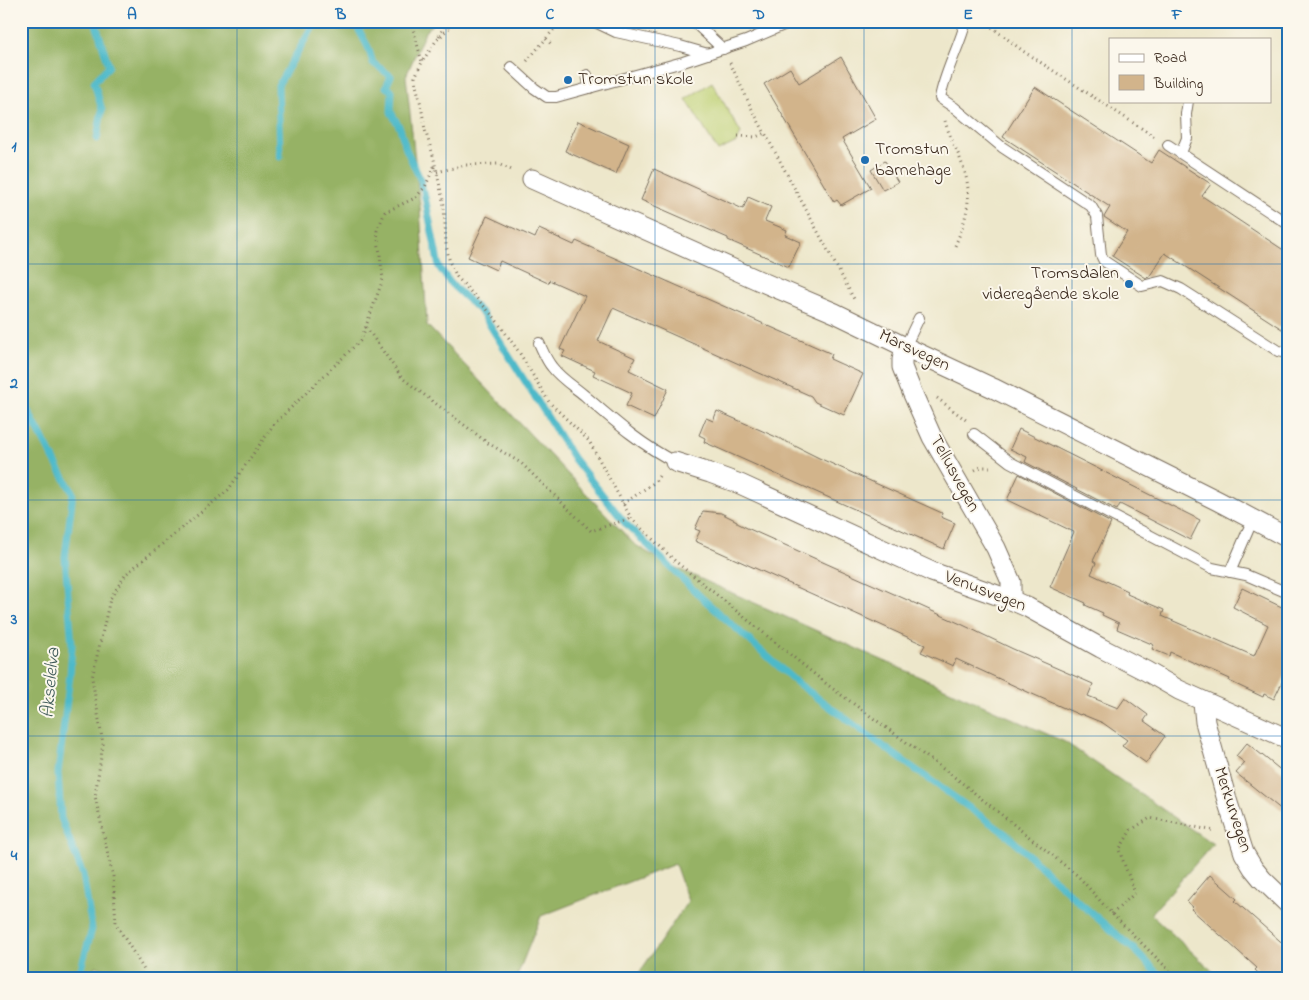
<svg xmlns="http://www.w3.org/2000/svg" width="1309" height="1000" viewBox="0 0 1309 1000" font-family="'Indie Flower',sans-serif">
<rect width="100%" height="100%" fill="#fbf7ec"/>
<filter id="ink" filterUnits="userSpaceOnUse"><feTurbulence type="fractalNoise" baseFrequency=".02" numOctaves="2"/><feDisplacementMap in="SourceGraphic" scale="10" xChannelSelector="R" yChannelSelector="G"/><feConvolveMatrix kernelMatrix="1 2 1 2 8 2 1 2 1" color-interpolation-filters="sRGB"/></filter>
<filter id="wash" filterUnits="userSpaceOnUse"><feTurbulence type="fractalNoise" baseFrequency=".0096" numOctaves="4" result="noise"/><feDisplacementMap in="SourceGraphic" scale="20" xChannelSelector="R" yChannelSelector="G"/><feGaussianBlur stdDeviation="1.12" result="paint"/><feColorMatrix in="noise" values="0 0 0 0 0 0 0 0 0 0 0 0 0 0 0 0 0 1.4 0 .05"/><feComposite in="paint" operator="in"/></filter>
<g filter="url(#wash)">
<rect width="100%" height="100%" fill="#ede7cb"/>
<polygon fill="#bed073" stroke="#7c7d48" points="712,82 741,133 737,142 718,151 686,99"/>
<polygon fill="#96b265" stroke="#686e42" points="21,21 435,21 425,32 406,76 420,207 427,325 634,544 663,562 1065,742 1213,844 1151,914 1221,979 635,979 688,901 675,864 541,916 517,976 517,979 137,979 95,966 91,979 21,979"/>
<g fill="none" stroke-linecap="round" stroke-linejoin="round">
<g stroke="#4db9c9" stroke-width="7">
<polyline points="95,21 109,66 94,82 102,110 97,139"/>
<polyline points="354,21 368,47 373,63 391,76 386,87 392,91 391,112 400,128 406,149 421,181 422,187"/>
<polyline points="280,157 278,85 316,21"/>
<polyline points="424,192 439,267 451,284 482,313 574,459 625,523 701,597 796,682 898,757 1006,834 1081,904 1137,952 1163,979"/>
<polyline points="21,398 58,467 73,493 65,557 72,645 70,675 58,773 61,818 83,875 92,929 78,979"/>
</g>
</g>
<g id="blocks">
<g fill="#d2b48b">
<polygon points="841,57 876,119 842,139 871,188 841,205 837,200 834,202 764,84 790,68 799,83"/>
<polygon points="1035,87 1151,163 1159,150 1211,184 1202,196 1288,253 1288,333 1165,253 1149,277 1146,278 1112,256 1127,232 1104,217 1110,207 1003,137"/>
<polygon points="578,121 629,144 616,174 565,151"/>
<polygon points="885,161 898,182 883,190 871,170"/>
<polygon points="654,169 743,209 748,197 771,207 765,221 787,230 785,235 801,242 789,267 728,240 728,238 641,200"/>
<polygon points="487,216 535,238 539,229 574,245 576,241 832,354 830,359 863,374 844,415 815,402 811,396 613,308 598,341 635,358 629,370 668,389 654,419 626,406 632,393 593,375 595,371 562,356 565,351 560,349 585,296 549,280 548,283 500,261 496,270 468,257"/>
<polygon points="717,411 783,440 819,458 942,513 941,517 955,523 944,549 704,442 705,438 699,435 706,418 713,421"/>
<polygon points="1019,429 1200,520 1190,540 1120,504 1117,510 1025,462 1027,457 1010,449"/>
<polygon points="1019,474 1111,523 1093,561 1096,563 1091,574 1128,591 1127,594 1164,610 1162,616 1254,656 1268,625 1233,607 1242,588 1288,610 1288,670 1274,699 1264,694 1263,697 1229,681 1230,679 1170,652 1169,656 1152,649 1154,645 1117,629 1119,623 1102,615 1103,613 1085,605 1086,603 1050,587 1074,532 1007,500"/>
<polygon points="703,511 721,513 737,521 737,523 747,528 963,625 1013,649 1093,684 1088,696 1118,708 1125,698 1148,715 1144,721 1165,736 1146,763 1122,746 1127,740 1103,723 1081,714 1080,715 1030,693 956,659 953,666 921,652 925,645 695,541 700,531 695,529"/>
<polygon points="1247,743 1288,776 1288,815 1236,773 1245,763 1236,756"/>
<polygon points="1210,875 1237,899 1235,901 1288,948 1288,979 1265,979 1255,970 1257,968 1191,909 1193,907 1187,902"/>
</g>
</g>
</g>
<g filter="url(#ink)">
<use href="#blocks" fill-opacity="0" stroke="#796c5b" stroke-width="1"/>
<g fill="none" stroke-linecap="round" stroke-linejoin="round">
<defs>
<g id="lane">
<polyline points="593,21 616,32 680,46 708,54"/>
<polyline points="693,21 723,49"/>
<path d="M966,21C959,48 945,71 940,98L955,108L1002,147L1091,206L1097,216L1101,255L1104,261L1142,286L1163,281L1181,289L1278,351L1288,353"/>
<polyline points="511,67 534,88 547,97 556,97 683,62 746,41 793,21"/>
<polyline points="587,75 590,88"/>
<polyline points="1168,145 1288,224"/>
<polyline points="1181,153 1187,138 1186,114 1188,101"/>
<path d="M539,343C543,351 546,360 552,367C560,378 573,386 584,395C613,420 641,445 675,462"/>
<polyline points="905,347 919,318"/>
<polyline points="974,434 1010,462 1212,568 1246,575 1288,593"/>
<polyline points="1230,572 1253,519"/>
</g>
<g id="street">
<polyline points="532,179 760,281 835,313 905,347 993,388 1218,501 1288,538"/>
<polyline points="905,347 902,360 902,367 912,392 932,437 996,548 1011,582 1011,600"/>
<polyline points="675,462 710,473 740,484 932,572 1011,600 1027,607 1101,648 1146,671 1179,690 1288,739"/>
<polyline points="1203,702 1205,722 1227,800 1244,853 1253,868 1262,879 1288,904"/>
</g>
</defs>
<use href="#lane" stroke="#796c5b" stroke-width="12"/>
<use href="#street" stroke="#796c5b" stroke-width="21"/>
<g stroke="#796c5b" stroke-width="3" stroke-dasharray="1 4" stroke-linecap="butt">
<polyline points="411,21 422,62"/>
<polyline points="456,21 436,41 422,62 415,77 416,85 421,105 425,130 433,155 444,205 446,245 450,263 457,277 494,317 519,352 549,402 589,441 631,518 675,561 829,686 957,779 1078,876 1112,914 1178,979"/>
<polyline points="984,21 1023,51 1155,137"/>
<polyline points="439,36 447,21"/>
<polyline points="546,39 552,45"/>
<polyline points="527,61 561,21"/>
<polyline points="730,63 752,109 854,299"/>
<path d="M945,121C949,136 957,149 962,164C974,195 967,217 955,246"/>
<polyline points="738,136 756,137 765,133"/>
<polyline points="437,172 465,165 498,164 514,171"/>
<polyline points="366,327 402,378 488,443 521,463 591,531 631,518"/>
<polyline points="937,398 966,420"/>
<polyline points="975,470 981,467 990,467"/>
<polyline points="623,504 655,482 661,473"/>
<polyline points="1112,914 1135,893 1119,850 1131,830 1150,818 1215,831"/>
<polyline points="142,979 144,970 116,924 113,877 95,796 103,744 92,678 110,599 126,574 228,490 274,424 361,340 383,279 377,231 385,212 415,198 425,187 435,165"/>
</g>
<use href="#lane" stroke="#fff" stroke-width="10"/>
<use href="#street" stroke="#fff" stroke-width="19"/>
</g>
</g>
<path fill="none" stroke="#1f6fb2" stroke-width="1" stroke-opacity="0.55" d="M237,21V979M446,21V979M655,21V979M864,21V979M1072,21V979M21,264H1288M21,500H1288M21,736H1288"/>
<g fill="#1f6fb2" stroke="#fbf7ec" stroke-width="2">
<circle cx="568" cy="80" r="5"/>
<circle cx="865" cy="160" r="5"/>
<circle cx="1129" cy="284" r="5"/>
</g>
<g text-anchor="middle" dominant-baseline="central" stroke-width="4" stroke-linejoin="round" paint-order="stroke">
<g font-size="18" fill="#3b2a1e" stroke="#fbf7ec" text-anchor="start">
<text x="578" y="80">Tromstun skole</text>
<text x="875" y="150">Tromstun<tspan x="875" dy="21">barnehage</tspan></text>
<text x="1119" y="274" text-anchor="end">Tromsdalen<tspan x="1119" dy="21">videregående skole</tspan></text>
</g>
<g font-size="18" fill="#3b2a1e" stroke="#fbf7ec">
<text transform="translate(914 351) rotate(25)">Marsvegen</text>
<text transform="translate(954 474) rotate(61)">Tellusvegen</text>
<text transform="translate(985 592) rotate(21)">Venusvegen</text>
<text transform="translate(1232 810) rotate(72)">Merkurvegen</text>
</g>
<g font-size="19" font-style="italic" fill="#415c5a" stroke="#fbf7ec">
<text transform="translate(51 683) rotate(-85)">Akselelva</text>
</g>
</g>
<rect width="1309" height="1000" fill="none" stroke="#fbf7ec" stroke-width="55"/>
<rect x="1109" y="38" width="162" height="65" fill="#fbf7ec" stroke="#aea59a"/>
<rect x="1119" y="54" width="25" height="8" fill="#ffffff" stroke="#aea59a"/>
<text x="1154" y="62" font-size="15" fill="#3b2a1e">Road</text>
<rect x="1119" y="75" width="25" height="15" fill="#d2b48b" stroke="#aea59a"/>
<text x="1154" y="88" font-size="15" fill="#3b2a1e">Building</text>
<rect x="28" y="28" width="1254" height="944" fill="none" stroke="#1f6fb2" stroke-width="2"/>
<g font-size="16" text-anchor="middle" font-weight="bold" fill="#1f6fb2">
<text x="132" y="19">A</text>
<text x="341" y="19">B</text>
<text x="550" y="19">C</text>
<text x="759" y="19">D</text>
<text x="968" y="19">E</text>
<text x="1177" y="19">F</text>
<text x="14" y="151">1</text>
<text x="14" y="388">2</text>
<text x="14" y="624">3</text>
<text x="14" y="860">4</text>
</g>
</svg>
